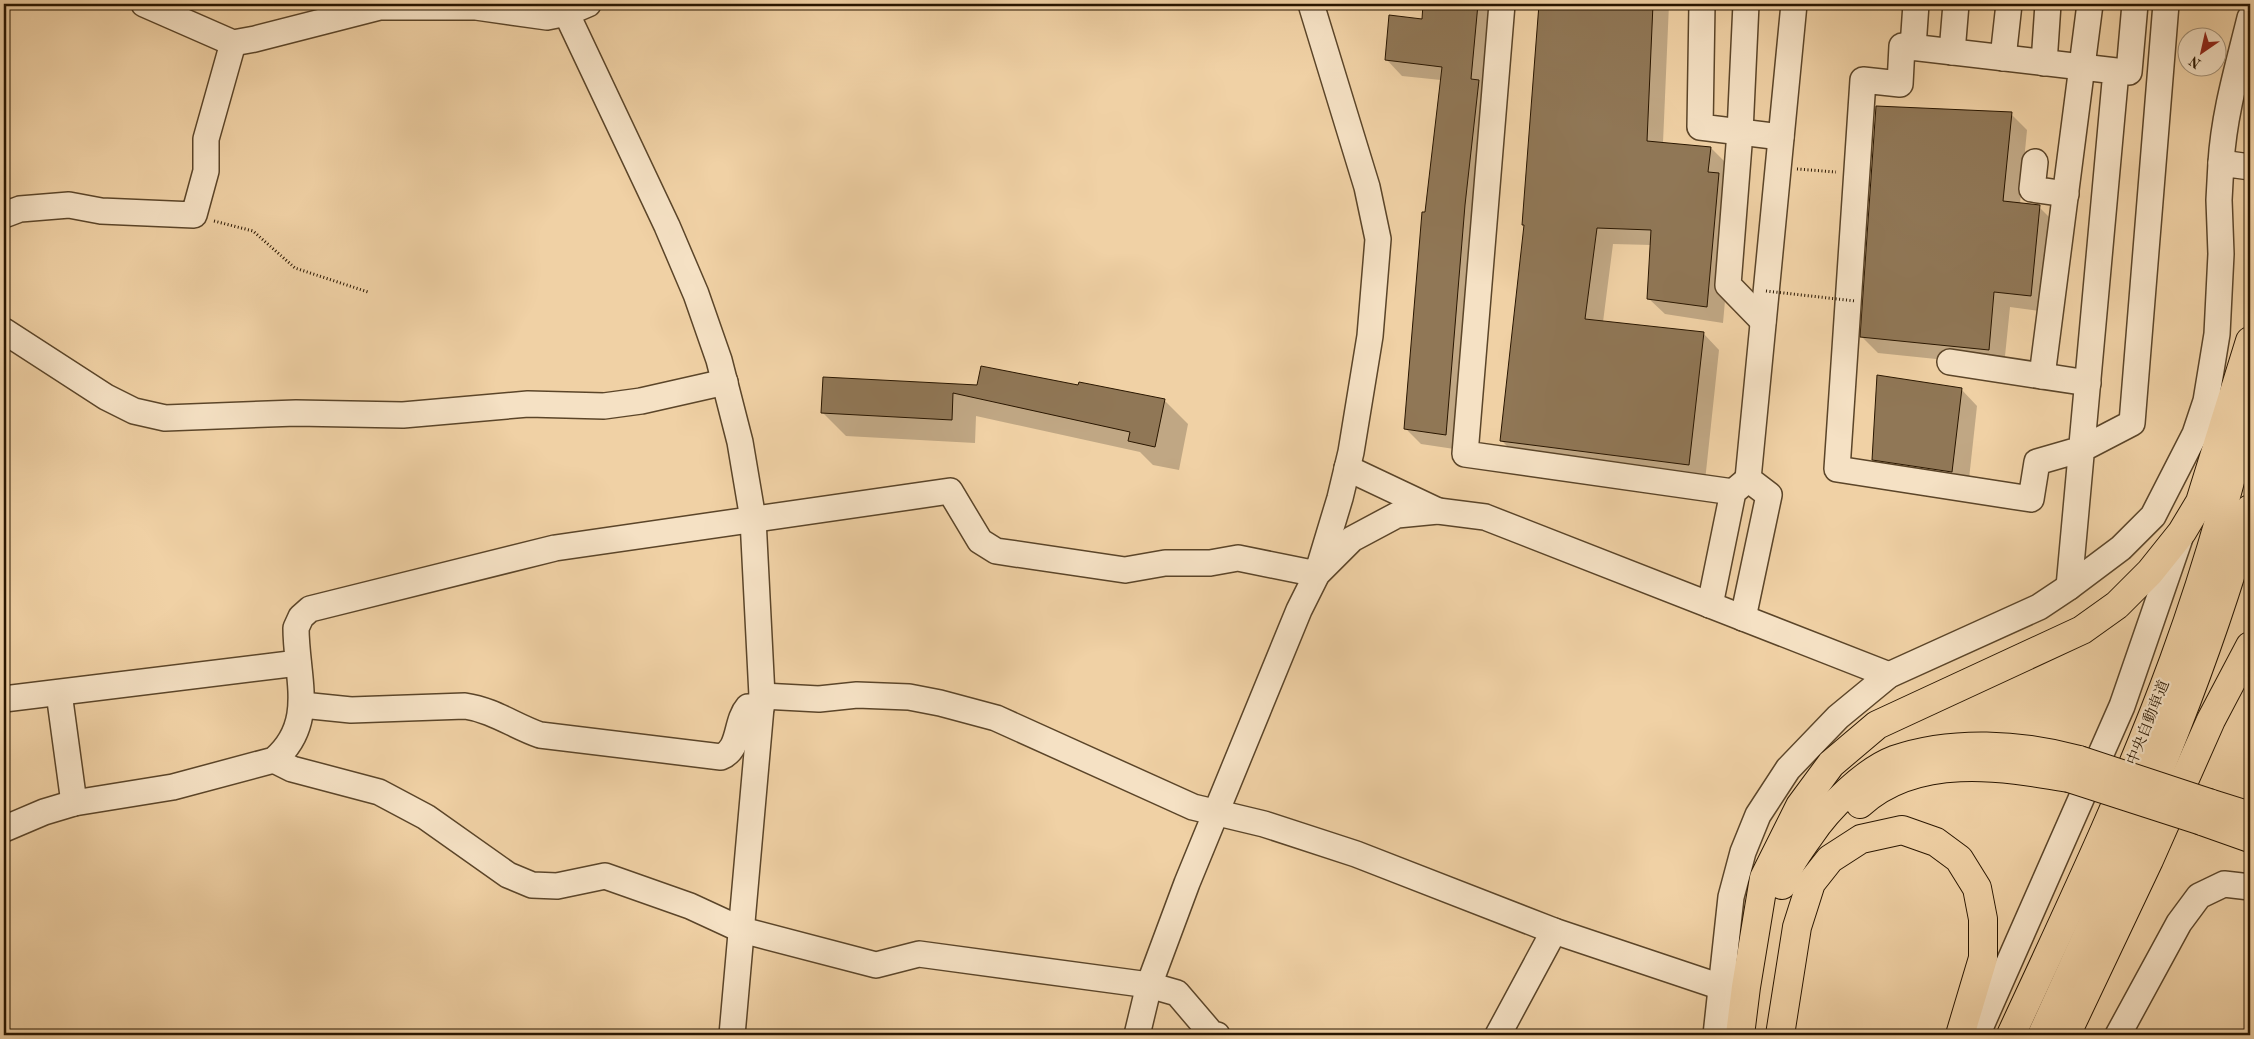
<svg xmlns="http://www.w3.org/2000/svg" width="2254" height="1039" viewBox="0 0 2254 1039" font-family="'Old Standard TT','Noto Serif JP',serif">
<rect width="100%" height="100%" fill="#f0d1a5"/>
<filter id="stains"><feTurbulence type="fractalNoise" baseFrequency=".004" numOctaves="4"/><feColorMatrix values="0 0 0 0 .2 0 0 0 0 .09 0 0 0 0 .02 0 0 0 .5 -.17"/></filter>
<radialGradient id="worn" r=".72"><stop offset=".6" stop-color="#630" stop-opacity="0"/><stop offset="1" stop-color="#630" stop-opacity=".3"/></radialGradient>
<g fill="#0003">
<polygon points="1424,4 1495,4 1461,450 1421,444 1405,428 1441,80 1402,76 1387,60 1423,20"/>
<polygon points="1540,4 1669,4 1663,143 1711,148 1727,164 1735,191 1723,323 1665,314 1648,298 1651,245 1613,244 1603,322 1703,333 1719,350 1705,481 1517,456 1501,440 1525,227 1523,224"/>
<polygon points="2011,114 2027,130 2020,204 2039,207 2055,223 2047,312 2010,307 2004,366 1878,353 1862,337"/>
<polygon points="978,387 1079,387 1164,400 1188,424 1179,470 1153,465 1140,452 976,416 975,443 846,436 822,412"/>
<polygon points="1961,389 1977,406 1968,488 1890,476 1873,459"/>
</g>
<g fill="#907756" stroke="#291600">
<polygon points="1423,4 1478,4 1471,79 1479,80 1465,205 1446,435 1404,429 1422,212 1425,212 1442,67 1385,60 1389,15 1422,19"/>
<polygon points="1539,4 1653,4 1647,141 1711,147 1708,172 1719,173 1707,307 1647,299 1651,230 1597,228 1585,319 1704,332 1689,465 1500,441 1524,225 1522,225"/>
<polygon points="1876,106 2012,112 2003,201 2040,205 2031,296 1994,292 1989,350 1860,337"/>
<polygon points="981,366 1078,385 1079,382 1165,399 1155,447 1128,441 1130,432 953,393 952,420 821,413 823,377 977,385"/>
<polygon points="1877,375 1962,388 1952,472 1872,460"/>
</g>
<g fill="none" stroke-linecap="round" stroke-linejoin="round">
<defs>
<g id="minor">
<polyline points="144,4 233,43 255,39 380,7 476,7 547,17 567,13 588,4"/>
<polyline points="562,4 667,226 696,294 719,360 740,442 753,519 762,696 732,1035"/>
<polyline points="1502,4 1465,454 1733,492"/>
<polyline points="1702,4 1700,127 1781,137"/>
<polyline points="1746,4 1740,132 1728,285 1763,321"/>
<polyline points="1913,47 1916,4"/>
<polyline points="1952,52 1956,4"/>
<polyline points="2003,58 2009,4"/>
<polyline points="2044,63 2048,4"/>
<polyline points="2129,72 2135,4"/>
<polyline points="2035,162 2032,189 2066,194"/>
<path d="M2221,163C2224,113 2238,67 2250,18"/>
<polyline points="4,215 20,209 69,205 101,211 194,215 206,171 206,139 233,43"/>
<polyline points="4,331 106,397 134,411 165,418 296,413 403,415 528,404 604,406 641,401 725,382"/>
<polyline points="1950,362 2088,383"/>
<polyline points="2042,376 2090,4"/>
<polyline points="1347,468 1438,511"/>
<path d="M2069,587C2085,415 2101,243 2116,71L1902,46L1900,84L1863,80L1837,469L2031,499L2037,462L2082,449L2132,423L2166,4"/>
<polyline points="1710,605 1733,492 1746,481"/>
<polyline points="1743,618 1769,495 1748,479 1794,4"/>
<polyline points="59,693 74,803"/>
<polyline points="762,696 819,699 857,695 909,697 940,703 996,718 1193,807 1264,824 1356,854 1554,931 1721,987"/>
<polyline points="4,699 298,663"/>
<path d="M302,705L351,710L465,706C493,710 514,726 540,735L721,757C741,749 735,722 748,707L761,708"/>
<polyline points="274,760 292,769 379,792 426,817 508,875 532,885 557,886 605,876 690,906 742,930 876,965 919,954 1149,985 1177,993 1212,1034 1217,1035"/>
<path d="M4,829L44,812L74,803L173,787L274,760C317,723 296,677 296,628L301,617L310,609L555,548L950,491L980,541L996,551L1125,570L1165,563H1210L1238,558L1317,574L1340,498L1351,452L1370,336L1378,239L1367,187L1311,4"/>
<polyline points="1137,1035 1149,985 1187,883 1299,610 1317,574 1352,539 1397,515 1438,511 1485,517 1889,675"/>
<polyline points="1498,1035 1554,931"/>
<polyline points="1716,1035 1731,897 1743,852 1758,815 1788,769 1838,717 1889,675 2039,607 2069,587 2121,548 2153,516 2195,434 2206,401 2217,334 2221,254 2219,200 2221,163 2250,167"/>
<polyline points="1977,1035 2122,706 2180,538"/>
<polyline points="2118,1035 2179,923 2199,896 2224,884 2250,887"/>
</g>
<g id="highway">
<polyline points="2209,803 2250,816"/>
<path d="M1860,804C1916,753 2001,766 2069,778"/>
<polyline points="2202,821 2250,838"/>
<path d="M1782,885C1787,866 1799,851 1810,835C1827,809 1865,771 1894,760C1952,740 2021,744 2079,760"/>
<polyline points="1740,1035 1746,987 1764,878 1800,806 1831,764 1877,725 2082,630 2117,605 2150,572 2182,532 2200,502 2250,341"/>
<polyline points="1780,1035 1797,927 1811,883 1830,859 1861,839 1902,830 1936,842 1959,859 1977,888 1983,919 1983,958 1960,1035"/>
<path d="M2011,1035C2068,912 2127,788 2174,660C2205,575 2231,486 2250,398"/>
<path d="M2042,1035C2120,864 2200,692 2250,509"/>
<polyline points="2066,1035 2149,860 2211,720 2250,646"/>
</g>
</defs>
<use href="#minor" stroke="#5b4529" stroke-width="28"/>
<use href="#highway" stroke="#291600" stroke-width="30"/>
<g stroke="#291600" stroke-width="3" stroke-dasharray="1 2.5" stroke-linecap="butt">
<polyline points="1797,169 1836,172"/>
<polyline points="214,221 253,231 295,268 368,292"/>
</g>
<use href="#minor" stroke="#f5e1c4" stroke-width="25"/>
<use href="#highway" stroke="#f0d1a5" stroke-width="28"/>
<defs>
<g id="highway-bridge">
<polyline points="2079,760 2209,803"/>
<polyline points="2069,778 2202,821"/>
</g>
</defs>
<use href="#highway-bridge" stroke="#291600" stroke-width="30" stroke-linecap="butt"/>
<polyline stroke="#291600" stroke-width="3" stroke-dasharray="1 2.5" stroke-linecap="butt" points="1766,291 1855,301"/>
<use href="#highway-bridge" stroke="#f0d1a5" stroke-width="28"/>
</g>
<g text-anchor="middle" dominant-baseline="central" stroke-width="4.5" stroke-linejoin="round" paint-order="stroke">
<g font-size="15" fill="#291600" stroke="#f5e1c4">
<text transform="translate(2149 723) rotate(-68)">中央自動車道</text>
</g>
</g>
<rect width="2254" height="1039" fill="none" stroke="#f0d1a5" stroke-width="20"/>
<rect x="5" y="5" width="2244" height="1029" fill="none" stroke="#291600" stroke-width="2.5"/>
<rect x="10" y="10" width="2234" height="1019" fill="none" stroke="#291600"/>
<g transform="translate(2202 52) rotate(214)"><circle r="24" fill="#f5e1c4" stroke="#a39076"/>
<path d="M0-4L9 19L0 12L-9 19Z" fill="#8f2418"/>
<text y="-8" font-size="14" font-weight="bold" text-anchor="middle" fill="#291600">N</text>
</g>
<rect width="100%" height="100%" filter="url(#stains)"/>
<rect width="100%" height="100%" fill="url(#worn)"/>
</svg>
